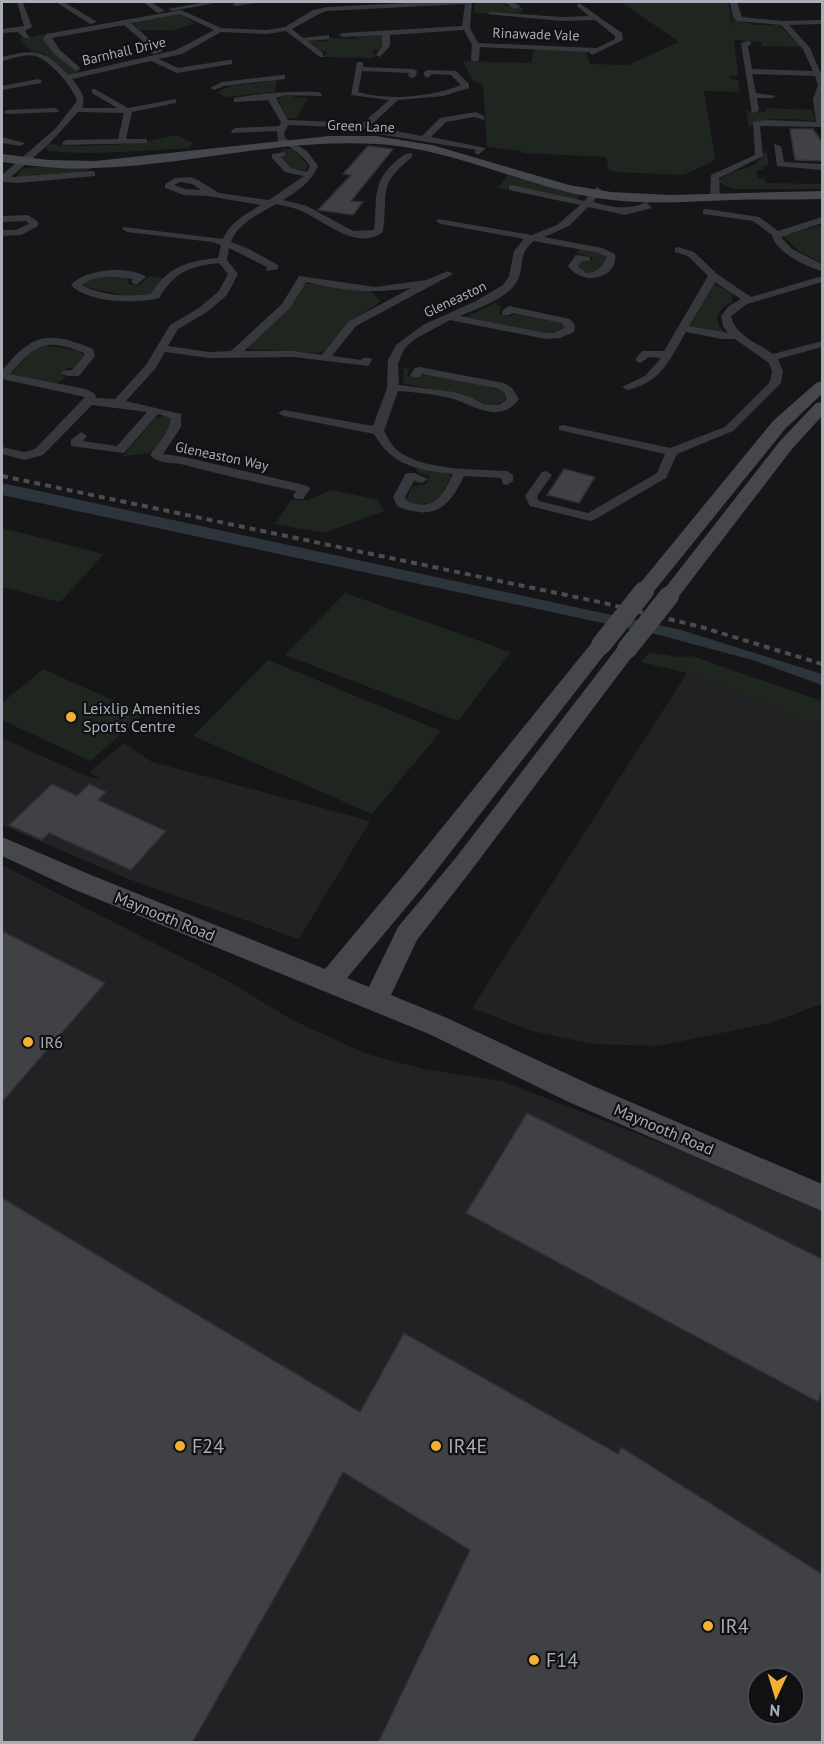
<svg xmlns="http://www.w3.org/2000/svg" width="824" height="1744" viewBox="0 0 824 1744" font-family="'PT Sans',sans-serif">
<rect width="100%" height="100%" fill="#161618"/>
<g fill="#222225" fill-rule="evenodd">
<polygon points="687,673 822,728 822,1004 770,1023 658,1046 593,1044 532,1031 472,1008"/>
<polygon points="2,738 84,775 102,780 89,772 124,743 152,762 370,821 299,939 128,879 2,825"/>
<path d="M2,865L228,981L292,1020L367,1054L424,1069L502,1081L822,1206V1742H2ZM758,1678H794V1714H758Z"/>
</g>
<g fill="#1e261f">
<polygon points="475,2 508,2 505,6 523,8 520,14 474,13"/>
<polygon points="621,2 728,2 733,29 732,19 756,25 779,25 801,47 762,46 761,42 734,40 738,76 729,76 730,79 738,80 740,92 704,91 715,158 713,161 684,175 615,172 609,170 606,157 522,153 522,151 487,147 483,85 473,81 463,61 531,63 534,49 586,51 590,64 628,65 679,42"/>
<polygon points="178,14 183,14 194,24 174,30 139,30 133,22"/>
<polygon points="45,34 44,38 82,75 66,78 44,53 31,51 19,39"/>
<polygon points="380,34 383,35 380,50 371,51 376,55 373,58 322,57 328,52 318,50 306,42 313,40 327,42 326,39 330,38 356,39 357,36"/>
<polygon points="265,80 277,80 275,92 225,97 217,92 230,86 266,82"/>
<polygon points="285,95 294,95 295,98 308,97 297,118 287,118 278,99"/>
<path d="M766,108L812,110L815,120L811,122L806,120C789,119 760,116 749,128L746,111L766,112Z"/>
<path d="M176,135L193,143L188,148C142,150 95,156 49,151L46,148L50,144C92,148 135,145 176,135Z"/>
<polygon points="280,149 293,149 308,165 306,171 289,168 281,158 285,156"/>
<path d="M766,149L769,164L763,167L764,170H756L758,178L765,179L766,183L822,184V189H732L718,182C732,164 754,177 766,149Z"/>
<polygon points="36,167 91,168 82,174 56,173 55,175 40,176 40,174 15,178 22,169"/>
<polygon points="508,175 580,195 576,201 511,185 507,190 498,188"/>
<polygon points="821,225 822,263 799,251 783,236"/>
<path d="M580,249L603,254L609,258C600,271 592,279 578,268L582,260L590,262L593,258L577,253Z"/>
<polygon points="96,275 125,278 128,279 129,284 140,285 149,276 162,278 150,296 127,296 85,287 84,283"/>
<path d="M304,283L370,291L381,301L348,324L325,351L317,353L249,349L246,346C272,326 287,311 304,283Z"/>
<polygon points="714,283 733,294 732,302 723,307 717,316 719,326 726,334 689,326 711,284"/>
<polygon points="495,303 502,308 499,314 510,317 514,314 561,322 566,325 564,331 549,334 466,317"/>
<polygon points="44,345 78,351 85,356 75,368 68,368 62,373 66,377 57,383 11,374 33,348"/>
<path d="M404,367L409,370L407,376C417,378 420,374 429,375C453,375 481,384 503,391L507,398L497,405H480L460,395L403,383Z"/>
<polygon points="165,415 175,418 168,433 150,453 123,456 155,418"/>
<path d="M412,464L449,474L451,477C439,501 433,509 406,501L412,486L426,484L430,476L419,473Z"/>
<polygon points="331,490 378,500 384,511 324,533 275,524 291,500 308,500"/>
<polygon points="2,528 104,554 60,602 2,587"/>
<polygon points="345,593 511,652 458,721 285,655"/>
<polygon points="650,652 677,657 692,656 822,701 822,728 687,673 641,662"/>
<polygon points="268,660 441,731 372,814 193,736"/>
<polygon points="43,669 144,714 90,761 2,720 2,703"/>
</g>
<polygon fill="#2c353c" points="2,483 681,630 822,674 822,685 756,661 659,635 2,495"/>
<g fill="#404145" stroke="#303034" stroke-width="1.5" fill-rule="evenodd">
<polygon points="790,129 813,129 822,142 822,161 795,160"/>
<polygon points="368,146 393,149 351,201 363,202 353,215 318,210 351,175 343,174"/>
<polygon points="564,469 595,477 579,503 547,495"/>
<polygon points="52,784 77,796 89,784 106,792 98,800 166,831 131,870 49,833 42,840 9,825"/>
<polygon points="2,931 105,983 2,1102"/>
<polygon points="527,1113 822,1259 822,1391 818,1402 466,1213"/>
<path d="M2,1198L360,1412L404,1333L618,1454L621,1447L822,1574V1743H378L470,1550L343,1472L305,1544L192,1743H2ZM758,1678H794V1714H758Z"/>
</g>
<g fill="none" stroke-linecap="round" stroke-linejoin="round">
<g fill="#37383d" fill-rule="evenodd">
<polygon points="17,2 23,3 32,27 25,31 30,38 24,38 18,32 2,33 2,29 24,26"/>
<polygon points="56,2 64,2 97,22 90,24"/>
<polygon points="143,2 151,2 165,11 158,13"/>
<polygon points="206,2 220,2 172,11 168,9"/>
<polygon points="240,2 262,2 236,6 232,4"/>
<path d="M424,2H472L470,28L478,43L597,48L615,39V36L595,20L562,21L487,14L491,12L562,17L589,16L577,6L579,3L622,33L623,40L592,55L589,52L480,47L479,60L475,62L471,60L472,45L464,30L390,35V46L380,57L376,55L382,46V35L343,37L339,35L343,33L462,26L465,4L327,11L319,14L292,29L303,38L329,35V39L307,41L323,53V57H320L286,31L267,34L221,32L182,54L159,59L178,68L229,60H232V64L177,73L151,61L72,79C79,88 87,96 82,108H117L92,93V89H95L128,108L176,99V103L132,112L126,139H147V143L63,145L62,143L66,140L118,139L124,113L78,112L49,144L11,177L92,171L95,172V176L18,183L2,182V175L56,128L77,101C74,88 49,59 35,56C25,53 12,59 2,61V57C35,49 44,49 68,75L176,50L214,30L180,14L131,23L163,51L154,54L150,52L153,50L124,25L52,38L60,50L79,67L80,69L76,71L54,54L43,39L46,34L181,10L221,28L267,30L285,27L313,10L327,7Z"/>
<polygon points="505,2 513,2 521,7 514,9"/>
<polygon points="730,2 737,2 742,17 783,21 822,20 822,24 789,25 810,48 822,76 822,127 760,126 763,156 719,178 720,196 715,199 710,196 711,175 755,155 753,122 766,120 816,122 813,99 818,85 815,76 752,74 756,93 776,96 772,98 757,98 759,111 752,113 741,43 748,41 752,43 748,46 752,69 813,71 803,49 781,25 737,21 733,17"/>
<path d="M357,62H363V67L413,69L417,71L416,76L412,78L408,76L409,73L362,71L358,92C389,101 432,97 461,85L451,75L432,74L428,78L424,76V72L428,70L456,71L469,84V88L443,96L398,100L370,126L422,136L440,118L476,112L484,116V120L474,117L446,122L431,137L486,148L478,155L474,152L476,150L372,133L363,128L288,125L284,133L285,138L307,151L318,166C311,182 298,191 283,200L307,206L353,231L374,230C378,200 370,184 396,161C401,157 405,153 412,153V157C376,186 389,193 383,232C356,252 324,220 299,210C292,207 284,206 276,204C259,214 238,223 231,242L247,248L278,265V269L266,271L267,267L229,248L227,260L238,274L227,295L207,312L178,329L168,346L209,352L231,351L282,304L299,276L375,287L426,280L448,271L453,274L356,326L332,356L361,360L363,358H371L372,360L368,366L294,357L209,358L165,352L155,369L126,401L181,414V427L163,454L184,457L308,486L310,489L303,499H295L293,496L296,491C259,483 222,475 185,465C173,462 160,465 150,455C158,443 169,433 171,418L158,414L124,453L71,446V440L81,432L87,436L83,441L117,446L147,412L92,405L43,455L24,460L2,454V447L24,452L35,449L85,397L2,379V371C32,334 47,330 93,349L95,356L79,376H67L61,373L63,371L72,370L84,356V353C46,337 35,344 10,374L86,389L95,394L96,398L115,399L146,365L170,325L199,308L219,291L228,274L219,263C188,267 176,271 159,298C136,304 88,303 71,285C85,269 129,265 146,277L136,285L131,282L133,279C116,277 97,273 82,285C101,296 130,297 151,294C167,267 188,261 218,258L221,245L212,242L127,232L122,229L124,227L223,239C230,222 246,214 261,205L208,196L184,195L165,188V184L175,178L190,177L198,180L219,193L269,200L304,176L285,172L272,158V154L285,152V156L281,157L291,168L307,172L310,166C302,154 291,147 278,141L277,131L232,133L231,131L235,128L279,126L281,122L268,100L237,102H234V98C262,93 290,91 318,92L322,94L321,96L285,95L276,98L288,120L363,123L389,100L351,95ZM180,182L192,184L201,190L185,189L174,185ZM306,282C347,291 368,294 411,288L348,322L322,355L294,351H244L290,308Z"/>
<polygon points="282,75 285,75 285,79 224,86 214,90 210,88 222,82"/>
<polygon points="38,79 42,81 41,83 2,90 2,86"/>
<polygon points="55,108 59,110 58,112 7,114 3,112 7,110"/>
<polygon points="2,137 25,143 21,146 2,143"/>
<polygon points="774,144 781,146 784,162 822,164 822,170 777,166"/>
<path d="M512,185L584,201L597,187L602,190L593,202C613,207 629,211 646,202L652,208L625,215L588,207L569,226L544,237L602,248L615,254C619,277 584,288 568,266L576,255L590,257V261H582L578,266L586,273C596,274 603,266 607,257L599,253L534,241C516,255 526,267 516,283C505,300 478,308 460,316L546,333H554L565,328L562,323L512,313L510,315H502V311L509,306L570,319L575,325L574,332L560,338L546,339L450,320L415,339L404,349L398,364L399,385L454,392L470,397L485,405H499L507,399L504,392L496,388L422,374L420,377H412L410,375L415,368L419,367L504,383L512,388L519,399C499,426 473,404 450,398C433,394 415,392 398,391L384,431C388,438 391,445 397,450C421,471 477,469 507,471L513,475V481L507,485L503,484L501,478L464,476C449,509 432,521 397,506L393,497L406,473H414L428,479L422,483L414,481L405,497L407,501C433,512 442,497 453,474C418,470 392,466 374,434L284,416L278,413L284,410L373,426L387,388L388,360L396,345L423,325L476,301L503,285L509,276L514,251L524,239L441,224L436,221L438,219L532,235L557,225L580,205L509,190V186Z"/>
<path d="M706,209L759,217L778,231L822,217V223L781,237L792,249L822,264V271C807,267 775,252 772,235L753,221L703,214V210Z"/>
<polygon points="28,215 38,222 38,226 21,235 2,236 2,230 16,230 29,224 26,221 2,222 2,216"/>
<path d="M678,247L694,252L717,274L751,297L822,276V282L747,304L731,316C736,337 757,342 773,354L822,341V347L778,359L783,371L781,383L733,431L677,454L666,478L594,520L590,521L530,506L525,496L542,472L546,471L552,475L537,496L539,501L588,513L657,473L665,454L559,430V426L563,425L670,448L725,427L770,382L772,371L769,363L735,339H722L686,332C669,360 663,381 628,390L622,387L645,376L661,358L649,357L640,363L635,360L642,351H664L708,276L688,256L675,252V248ZM715,282L741,299L729,306L721,316L723,326L728,333L689,326Z"/>
</g>
<g fill="#45474d" fill-rule="evenodd">
<path d="M329,136H376L432,145L569,185L611,192L669,195L822,191V199C792,200 762,199 732,200C687,202 641,205 596,198C521,185 452,148 376,144C282,138 190,165 96,168C64,170 33,166 2,162V154L49,160L95,161Z"/>
<polygon points="822,381 822,394 785,429 651,595 637,595 634,591 637,587 773,421 816,383"/>
<polygon points="822,402 822,416 792,449 676,600 669,602 662,600 659,596 662,592 780,441 816,403"/>
<polygon points="601,638 608,640 611,645 608,650 425,885 347,978 369,987 398,927 454,860 620,644 627,642 634,644 637,649 634,654 470,872 417,940 391,995 447,1018 591,1085 822,1184 822,1211 571,1103 429,1034 73,889 2,856 2,837 91,875 325,969 407,871 594,640"/>
</g>
<polyline stroke="#4a4c52" stroke-width="4" stroke-dasharray="6 5" stroke-linecap="butt" points="2,476 604,603 701,627 822,664"/>
<g stroke="#45474d" stroke-width="20">
<polyline points="601,645 644,591"/>
<polyline points="627,649 669,596"/>
</g>
</g>
<g fill="#f2b134" stroke="#111113" stroke-width="2">
<circle cx="71" cy="717" r="6"/>
<circle cx="28" cy="1042" r="6"/>
<circle cx="180" cy="1446" r="6"/>
<circle cx="436" cy="1446" r="6"/>
<circle cx="708" cy="1626" r="6"/>
<circle cx="534" cy="1660" r="6"/>
</g>
<g text-anchor="middle" dominant-baseline="central" stroke-width="4.5" stroke-linejoin="round" paint-order="stroke">
<g font-size="14" fill="#a8adb8" stroke="#111113">
<text transform="translate(536 34) rotate(2)">Rinawade Vale</text>
<text transform="translate(124 51) rotate(-13)">Barnhall Drive</text>
<text transform="translate(361 126) rotate(2)">Green Lane</text>
<text transform="translate(455 299) rotate(-25)">Gleneaston</text>
<text transform="translate(222 456) rotate(12)">Gleneaston Way</text>
</g>
<g font-size="16" fill="#a8adb8" stroke="#111113" text-anchor="start">
<text x="83" y="708">Leixlip Amenities<tspan x="83" dy="18">Sports Centre</tspan></text>
<text x="40" y="1042">IR6</text>
</g>
<g font-size="16" fill="#a8adb8" stroke="#111113">
<text transform="translate(165 916) rotate(22)">Maynooth Road</text>
<text transform="translate(664 1129) rotate(23)">Maynooth Road</text>
</g>
<g font-size="20" fill="#a8adb8" stroke="#111113" text-anchor="start">
<text x="192" y="1446">F24</text>
<text x="448" y="1446">IR4E</text>
<text x="720" y="1626">IR4</text>
<text x="546" y="1660">F14</text>
</g>
</g>
<rect width="824" height="1744" fill="none" stroke="#a8adb8" stroke-width="6"/>
<g transform="translate(776 1696) rotate(184)"><circle r="28" fill="#111113" stroke="#4d4f55" stroke-width="1.5"/>
<path d="M0-4.5L10 22L0 15L-10 22Z" fill="#f2b134"/>
<text y="-9" font-size="16" font-weight="bold" text-anchor="middle" fill="#a8adb8">N</text>
</g>
</svg>
